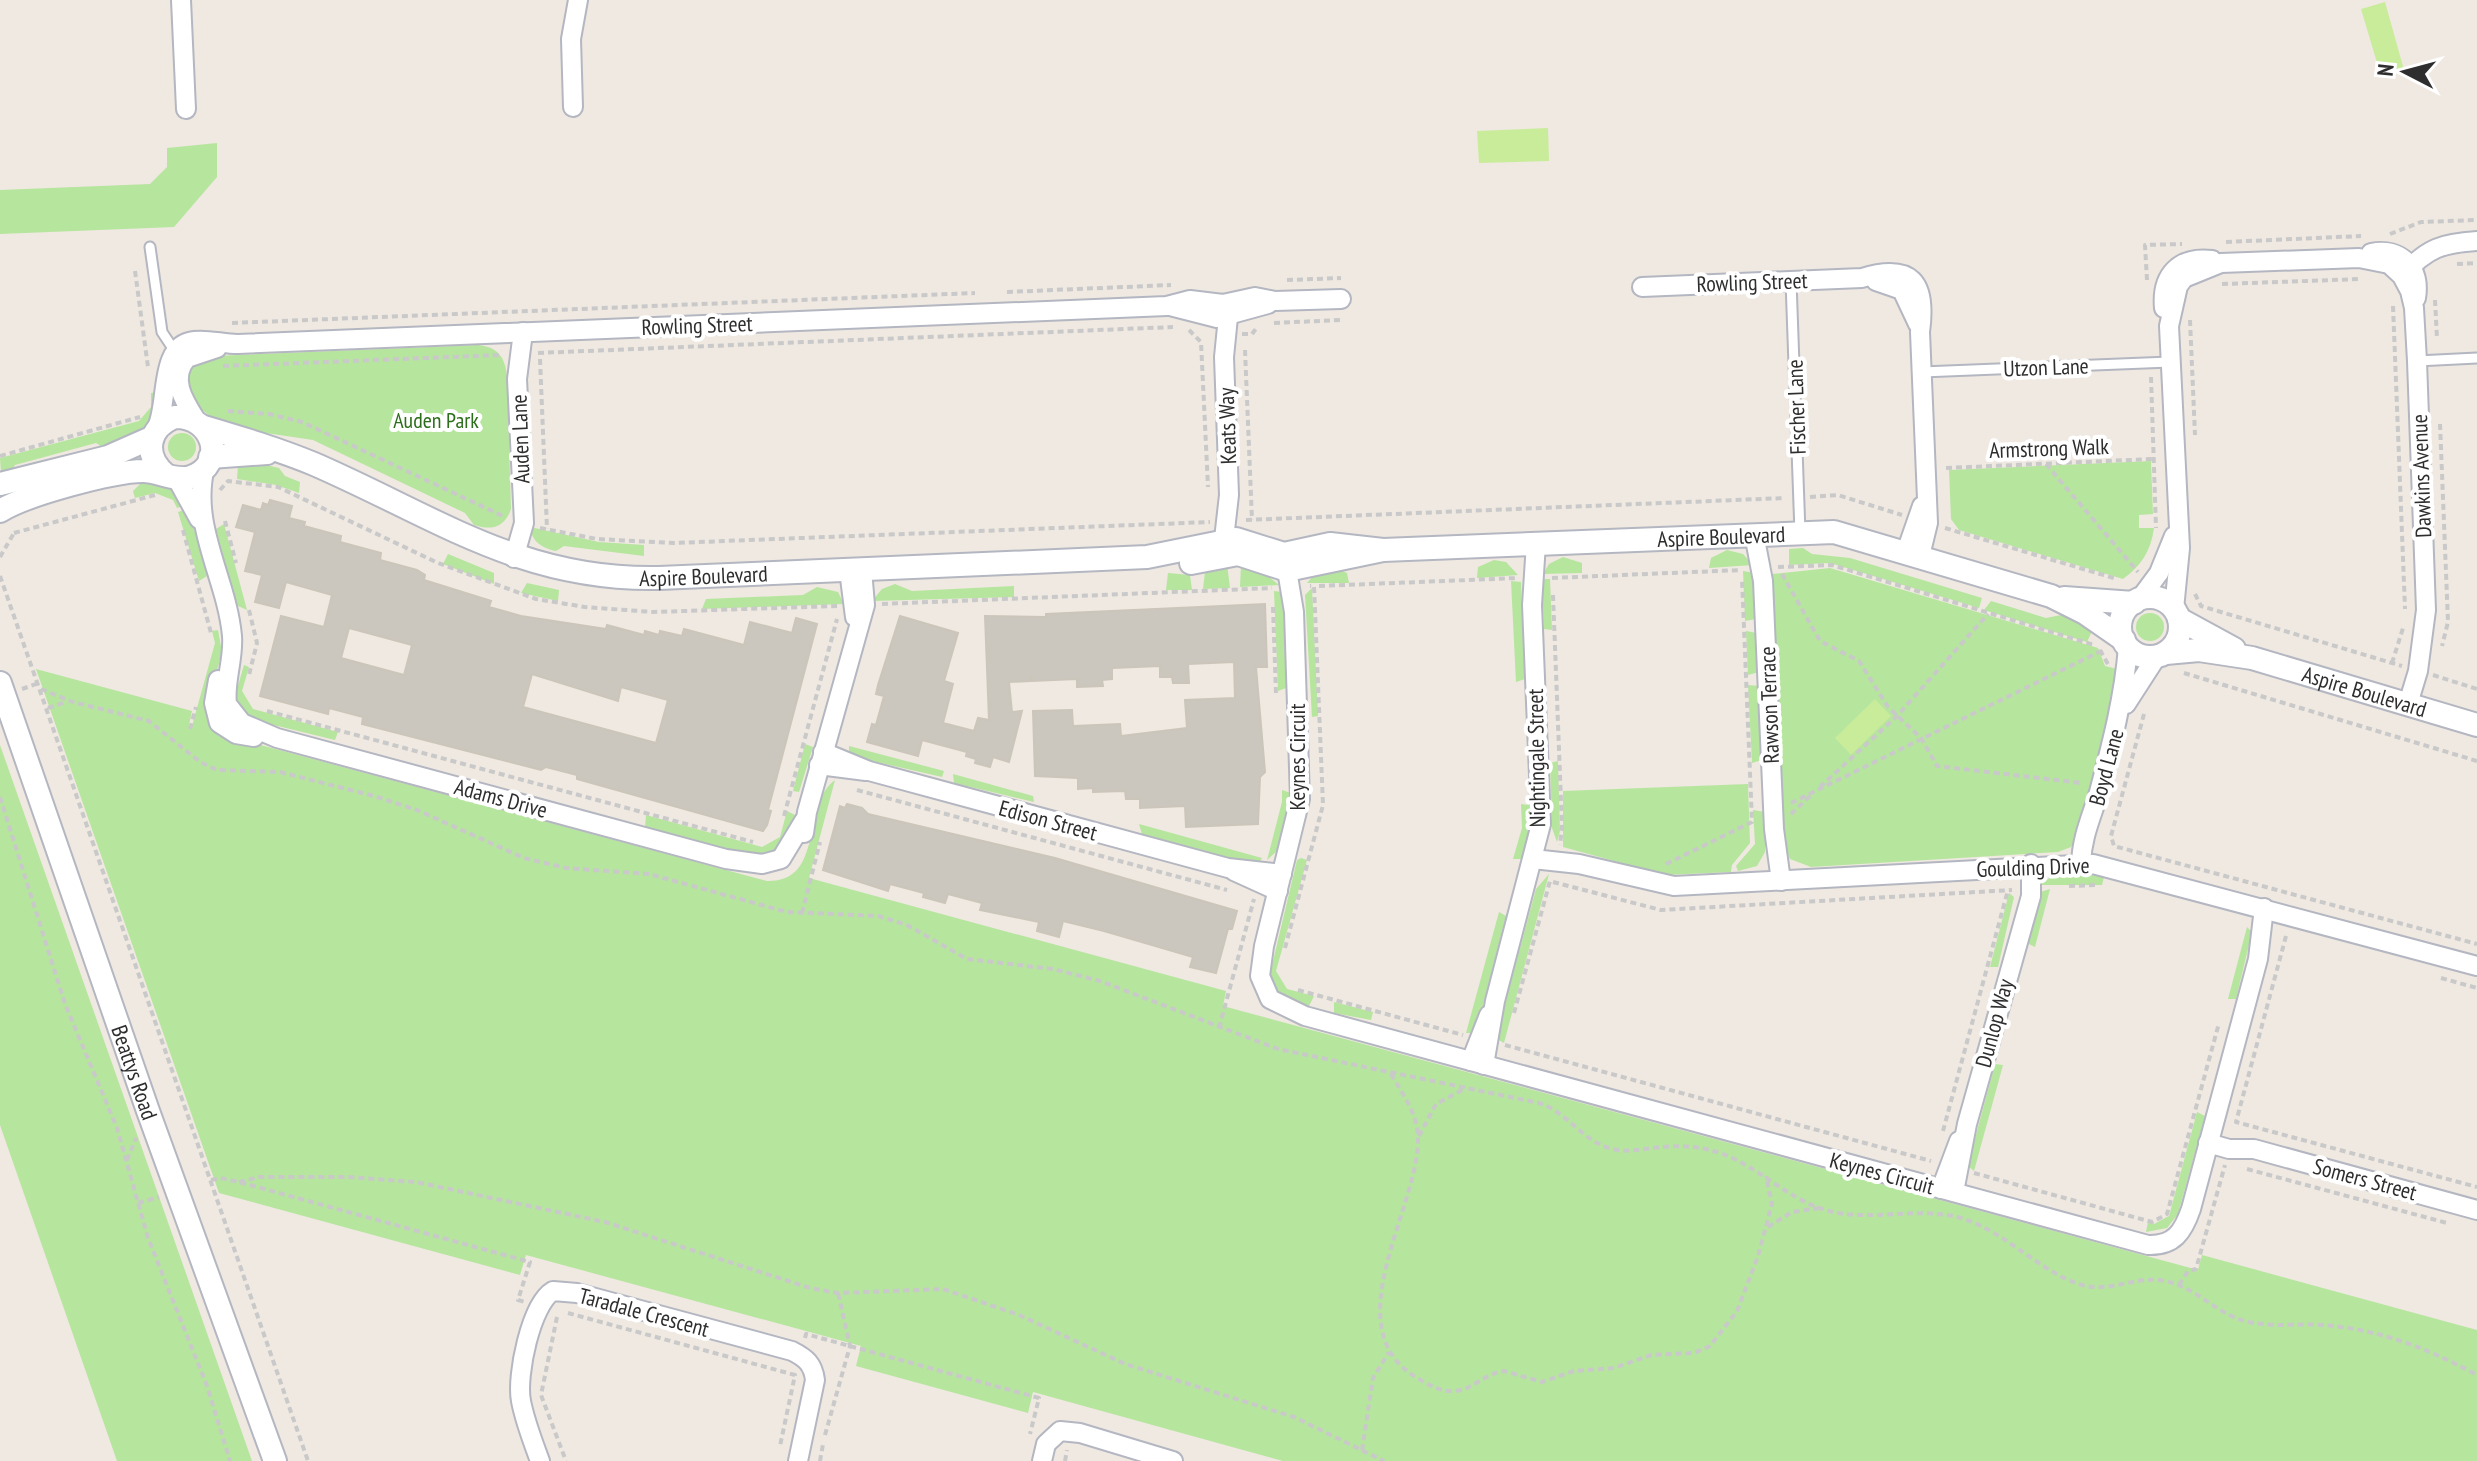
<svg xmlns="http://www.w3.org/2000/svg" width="2477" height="1461" viewBox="0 0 2477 1461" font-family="'PT Sans Narrow',sans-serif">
<rect width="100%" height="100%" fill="#efe9e1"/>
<g fill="#b6e59e">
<polygon points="217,143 217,177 174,227 0,234 0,190 150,184 167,167 167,148"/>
<path d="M478,345C498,347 505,357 507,376L511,509C505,527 492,531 474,525L465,513L313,440L253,431L210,416L194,404L185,378L188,366L214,356Z"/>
<path d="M157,392C150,434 140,431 104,448L96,443L15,465L11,472L1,473L0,458L139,421L151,407V393Z"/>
<circle cx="182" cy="447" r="14"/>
<path d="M2151,461L2153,514L2139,515V528H2154C2151,551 2141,566 2123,579L1959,530L1951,519L1949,470Z"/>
<polygon points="258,463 279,468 285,476 300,482 299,493 276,485 237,479 238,464"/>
<polygon points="142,482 172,487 183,506 177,508 173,500 155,493 135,498 133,491"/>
<polygon points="184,510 189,511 207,576 199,581 178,512"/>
<polygon points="224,524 247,610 236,605 216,529"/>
<path d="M530,527L599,542L644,545V556L564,546L556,551C542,548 532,542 530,527Z"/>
<polygon points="1803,548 1812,554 1850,558 1982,598 1979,608 1830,563 1789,565 1789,549"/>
<polygon points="1727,550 1743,554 1753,565 1709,568 1711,558"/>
<polygon points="448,554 494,573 494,584 443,564"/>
<polygon points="1563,557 1582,563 1582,573 1543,574 1549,564"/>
<polygon points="1494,560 1506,562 1518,575 1477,578 1478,567"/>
<polygon points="1227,564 1230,588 1203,589 1205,572"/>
<polygon points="1241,565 1268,576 1279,585 1240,587"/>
<polygon points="1335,568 1347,573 1349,583 1307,583 1314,575"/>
<polygon points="1830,568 2098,648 2105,666 2117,669 2119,683 2079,835 2071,847 2058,852 1811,867 1790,859 1782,842 1772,574"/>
<polygon points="1743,571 1755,573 1756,619 1745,621"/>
<polygon points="1168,573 1190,575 1192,590 1166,590"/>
<polygon points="1545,579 1550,579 1552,630 1544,629 1542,582"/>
<polygon points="1511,581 1521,582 1525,679 1516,682"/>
<polygon points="527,583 559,590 558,601 521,593"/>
<polygon points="895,584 912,591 1014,586 1014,597 872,601 882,589"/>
<polygon points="817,587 838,592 844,604 702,609 706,599 803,595"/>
<polygon points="1312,588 1318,716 1312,717 1305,595"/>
<polygon points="1274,591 1282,592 1283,598 1286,688 1278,691"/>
<polygon points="1991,601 2046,618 2061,615 2092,631 2087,642 1984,610"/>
<circle cx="2150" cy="627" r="14"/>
<path d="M218,630L222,652L211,692L231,737L767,881C826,882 800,805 835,780L809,878L1226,991L1223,1006L2198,1270L2202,1255L2477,1330V1461H1283L1033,1392L1028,1413L856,1366L861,1346L526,1255L520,1275L219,1193L36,669L192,711L189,725L192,726L215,643L212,631Z"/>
<polygon points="1746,631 1757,633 1759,672 1748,675"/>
<polygon points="244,665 249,667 242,691 253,709 338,732 335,740 249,719 235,696"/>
<polygon points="1748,685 1760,686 1762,760 1752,763"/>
<polygon points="805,744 813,747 799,792 793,791"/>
<polygon points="0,745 252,1461 117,1461 0,1125"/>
<polygon points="849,746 944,771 942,777 859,758 849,753"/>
<polygon points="1558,761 1560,831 1557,842 1552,828 1550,763"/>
<polygon points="953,774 1033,796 1034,802 954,783"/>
<polygon points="1748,784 1750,843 1732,865 1731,872 1665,875 1563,847 1563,791"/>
<polygon points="1282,790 1291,793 1290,800 1278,850 1267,860 1282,802"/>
<polygon points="1521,804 1529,805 1530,827 1522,859 1513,859 1522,828"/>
<polygon points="1753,810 1765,812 1765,852 1757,866 1738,871 1736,866 1755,844"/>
<path d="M787,811L795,815C792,824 791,837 785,845C765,870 673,834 645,827L646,815L762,847L780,837Z"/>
<polygon points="1139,824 1262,858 1259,863 1246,862 1142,834"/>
<polygon points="1301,858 1307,860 1276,971 1287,989 1314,996 1309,1006 1279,994 1269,978 1297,860"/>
<polygon points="2081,873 2104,877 2102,885 2040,885 2052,876"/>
<polygon points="1549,874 1504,1043 1497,1039 1499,1026 1536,889"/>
<polygon points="2050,889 2035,947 2027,943 2037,893"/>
<polygon points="2009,893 2014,897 1998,967 1990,967"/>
<polygon points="1499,912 1506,916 1480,1017 1474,1033 1466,1033"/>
<polygon points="2247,927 2252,932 2236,999 2228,999"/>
<polygon points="1334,1002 1373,1012 1371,1020 1334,1013"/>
<polygon points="1995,1064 2003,1065 1974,1171 1968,1166 1969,1161"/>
<polygon points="2197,1112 2205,1116 2178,1214 2167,1228 2146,1232 2148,1222 2154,1224 2169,1216"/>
</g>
<g fill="#c9ec9a">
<polygon points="2385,2 2404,70 2381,76 2361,9"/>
<polygon points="1548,128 1549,161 1479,163 1477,131"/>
<polygon points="1875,699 1891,716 1851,755 1835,738"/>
</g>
<g fill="#cbc7bf" stroke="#cbc5ba" stroke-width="2" fill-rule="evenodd">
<path d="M270,500L292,506L289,518L305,522L304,526L341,536L340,542L381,553L380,560L417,570L425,575L424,580L491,601L489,607L521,616L606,629L607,625L644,635L645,631L659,635L660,631L682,636L684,629L744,645L750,622L792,633L796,618L817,624L768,810L771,811L767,825L763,831L577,779V775L546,767L541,770L362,724L363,717L329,708L328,714L260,696L281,616L324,627L332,595L286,582L279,608L255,602L262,575L245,571L255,532L236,527L243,505L261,510L263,503L268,505ZM349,628L412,645L404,675L341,658ZM532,674L618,701L621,687L668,700L656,743L523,707Z"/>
<polygon points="1265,604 1267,667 1256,667 1265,772 1260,777 1258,824 1186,827 1185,806 1140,808 1140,799 1126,799 1125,791 1093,792 1093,788 1078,789 1078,778 1035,776 1033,711 1072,710 1073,726 1120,724 1121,736 1187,728 1185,700 1235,698 1234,662 1188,664 1189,683 1173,683 1172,677 1160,677 1160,666 1112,668 1112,679 1102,680 1103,686 1077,687 1077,679 1032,681 1032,675 1030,681 1009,682 1012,712 1022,711 1009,762 993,757 990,767 975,763 976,759 966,756 967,752 922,740 918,756 867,742 872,724 876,725 884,696 876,694 878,685 900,616 958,633 944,681 953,684 943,723 974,731 978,718 989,720 985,616 1046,617 1046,614"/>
<polygon points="847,804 862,808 868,814 1055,858 1237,911 1232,929 1228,929 1216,973 1190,967 1193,957 1104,931 1063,921 1059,937 1037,931 1039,922 980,910 982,903 948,894 945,903 923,897 924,893 890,884 888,891 823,870 840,806 845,808"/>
</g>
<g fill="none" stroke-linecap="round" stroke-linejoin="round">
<defs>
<g id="service">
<polyline points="150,247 162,332 176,353"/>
<polyline points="1791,281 1800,533"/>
<polyline points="2417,361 2477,358"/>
<polyline points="1922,372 2170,362"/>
</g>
<g id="minor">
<polyline points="181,0 186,109"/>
<polyline points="573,107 571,39 578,0"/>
<path d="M2371,253C2401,247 2421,268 2416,298"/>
<path d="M2404,274C2427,248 2443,243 2477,241"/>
<polyline points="1876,281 1902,290 1918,324"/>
<path d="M1642,287L1862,278C1912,263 1927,282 1920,332L1928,523L1920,556"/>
<polyline points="1223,304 1228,317 1224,357 1229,495 1224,539 1232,553"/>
<polyline points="1170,306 1217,318 1268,304"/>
<path d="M2164,308C2161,275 2179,256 2212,260"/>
<path d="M196,420C184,401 169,378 187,358L217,348"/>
<path d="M157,427C169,403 158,345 194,341C208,339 223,344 238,344L1167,306L1190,300L1223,304L1255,297L1275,301L1341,299"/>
<path d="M205,467C190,526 227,579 232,636C234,659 224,682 227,704L242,723L277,738L726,859L762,864L781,859L804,821"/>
<polyline points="177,479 199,519"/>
<polyline points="1754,534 1763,581 1774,829 1781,881"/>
<polyline points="1906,552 1922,506"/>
<path d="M1291,556L1287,570L1294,612L1300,799L1264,946L1260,976L1270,999L1305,1016L2148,1245C2174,1246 2183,1232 2191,1209L2258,959L2264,908"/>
<polyline points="514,558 524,523 517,379 523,332"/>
<polyline points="849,570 855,617"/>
<polyline points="2139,600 2159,573 2174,536"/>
<polyline points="2174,609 2180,548 2169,326 2178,286 2184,278 2221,263 2359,258 2389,264 2402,276 2410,291 2414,308 2417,361 2426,610 2418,671 2408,704"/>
<polyline points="218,680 214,703 219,723 236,734 254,737"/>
<polyline points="2126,704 2157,656"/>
<polyline points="823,752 869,771 1228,868 1282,874"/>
<polyline points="819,765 866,771"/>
<polyline points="804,833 807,812 865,605 862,570"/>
<polyline points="1533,859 1579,864 1674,886 2093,864 2477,966"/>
<path d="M2081,863C2082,836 2092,816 2099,792C2112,743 2124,697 2128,647"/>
<polyline points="1234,871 1278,891"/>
<polyline points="1471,1061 1489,1015"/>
<polyline points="1484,1065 1495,1001 1541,824 1532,605 1536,543"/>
<polyline points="2208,1143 2229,1149 2254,1149 2477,1210"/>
<polyline points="1941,1189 1959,1141"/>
<polyline points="1954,1192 1967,1124 2031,896 2031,864"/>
<path d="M540,1461C533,1442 525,1422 521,1401C516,1376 531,1304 553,1291L577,1293L792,1351C806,1358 813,1364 815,1380L798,1461"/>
<polyline points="1042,1461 1046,1444 1060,1431 1080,1433 1173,1461"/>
</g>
<g id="tertiary">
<path id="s1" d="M204,427C241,438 278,449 314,464C434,516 521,581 659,578L1147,557L1236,539L1284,554L1330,544L1383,550"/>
<polyline points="210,457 267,453"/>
<polyline points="0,484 108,457 151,438"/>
<path d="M0,511C25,495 113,471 143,471C159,471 175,482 191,477C228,464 213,416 175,417C147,428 143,456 166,475"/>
<path id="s2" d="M1191,563L1238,554L1287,570L1383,550L1834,532L2051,596L2085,613L2124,640"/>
<circle cx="2150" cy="627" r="30"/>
<polyline points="2064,598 2134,603"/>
<polyline points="2179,619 2234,649"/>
<path id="s3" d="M2166,653L2199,650L2252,658L2477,725"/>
<path id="s4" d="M0,683L148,1111L275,1461"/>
</g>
</defs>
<use href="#service" stroke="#b4b7c1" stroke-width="13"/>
<use href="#minor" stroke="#b4b7c1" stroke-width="22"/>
<use href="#tertiary" stroke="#b4b7c1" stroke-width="26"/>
<g stroke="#c9c9c9" stroke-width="4" stroke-dasharray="6 4" stroke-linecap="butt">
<polyline points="2390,234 2421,222 2477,220"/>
<polyline points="2226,242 2361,236"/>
<polyline points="2457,264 2477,263"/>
<polyline points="135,271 148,367"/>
<polyline points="1287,280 1341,278"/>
<polyline points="2147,280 2145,245 2182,244"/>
<polyline points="2222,284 2361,279"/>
<polyline points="1007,292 1171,285"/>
<polyline points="2435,300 2437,339"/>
<polyline points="2393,306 2405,609"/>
<polyline points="2190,320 2195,435"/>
<polyline points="232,323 975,293"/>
<polyline points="1274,323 1340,320"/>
<polyline points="1189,330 1201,342 1208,487"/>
<polyline points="1242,334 1252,334 1258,326"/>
<polyline points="1245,350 1252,520"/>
<polyline points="538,353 1173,327"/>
<polyline points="540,359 547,529"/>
<polyline points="223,366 502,355"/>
<polyline points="2151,377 2156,528"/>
<polyline points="228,411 269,414 302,422 505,517"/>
<polyline points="2440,424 2448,622 2442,646"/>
<polyline points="0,456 140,417"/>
<polyline points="2046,464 2138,572"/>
<polyline points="1946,468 2153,459"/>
<polyline points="220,490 228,481 278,487 438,563 536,599 585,607 653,612 837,606"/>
<polyline points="1810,497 1838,495 1902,515"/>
<polyline points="1246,520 1785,498"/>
<polyline points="225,521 236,563"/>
<polyline points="540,528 597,539 674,543 1210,522"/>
<polyline points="1945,528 2117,579"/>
<polyline points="183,530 211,633"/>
<polyline points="14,533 155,495"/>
<polyline points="0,557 14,533"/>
<polyline points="1778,567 1832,565 2094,645"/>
<polyline points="1782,574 1820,641 1859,661 1888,707 1921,738 1937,766 2082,783"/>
<polyline points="0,576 308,1461"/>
<polyline points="1552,578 1741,570"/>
<polyline points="1319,586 1518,578"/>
<polyline points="2195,594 2201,606 2402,666"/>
<polyline points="1553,595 1562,827 1560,845"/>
<polyline points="882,604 1272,588"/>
<polyline points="1273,607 1276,694"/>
<polyline points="249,610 257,643 249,675"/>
<polyline points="2100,650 2109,666"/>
<polyline points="2392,663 2404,625"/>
<polyline points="2184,673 2477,761"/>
<polyline points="2433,675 2477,689"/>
<polyline points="22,689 39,683"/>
<path d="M41,689L73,702L149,721L200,762L217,770L280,772L374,796L417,810L524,858L566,868L649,874L787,912L878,916L907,925L967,959L1053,969L1100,981L1278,1049L1539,1103C1567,1112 1582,1140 1609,1148C1627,1154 1646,1148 1663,1147C1684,1145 1703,1147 1723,1154C1760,1168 1790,1201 1829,1211C1872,1222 1917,1206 1961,1218C2007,1232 2039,1272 2082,1285C2111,1293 2137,1275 2165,1281C2196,1287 2215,1313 2245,1321C2270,1328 2298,1323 2324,1325C2381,1330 2427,1348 2477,1375"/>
<polyline points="48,708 66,702"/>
<polyline points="267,711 753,842"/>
<polyline points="2144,714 2111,836 2114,846 2477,944"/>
<polyline points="190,729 196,707"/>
<polyline points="1820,787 1897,716 1988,614"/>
<polyline points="857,790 1227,890"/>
<polyline points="0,797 65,1004 117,1128 148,1238 207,1386 230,1461"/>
<polyline points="1791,803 2101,651"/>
<polyline points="1791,814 1811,795"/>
<polyline points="784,816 837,619"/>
<polyline points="1666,864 1752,822 1742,579"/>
<polyline points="1553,882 1661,910 2012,890"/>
<polyline points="2069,886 2096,885"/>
<polyline points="802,913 820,842"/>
<polyline points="2286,936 2236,1122 2477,1187"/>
<polyline points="1285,948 1323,805 1314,586 1310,586"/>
<polyline points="2441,978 2477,988"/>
<polyline points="1298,990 1463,1035"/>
<polyline points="1514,1013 1550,881"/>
<polyline points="1219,1028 1254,899"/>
<polyline points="1505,1045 1931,1161"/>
<path d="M1391,1074C1404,1097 1418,1113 1418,1141C1417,1210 1336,1326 1414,1376C1426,1383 1439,1392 1453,1391C1472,1391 1485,1373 1504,1371L1542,1382L1574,1371L1614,1368L1651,1355L1694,1353L1710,1346L1737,1311L1758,1256L1772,1204L1766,1176"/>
<polyline points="1943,1131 2008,890"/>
<polyline points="1419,1136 1436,1104 1466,1088"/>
<polyline points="127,1160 136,1138"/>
<polyline points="2247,1169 2447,1223"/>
<polyline points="1974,1173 2152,1222 2167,1214 2219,1023"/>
<polyline points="211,1180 220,1178 239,1182 530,1262 518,1300 525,1302"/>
<polyline points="239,1182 260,1177 347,1177 416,1182 605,1222 810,1288 838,1293 943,1289 1019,1315 1125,1364 1294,1417 1384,1461"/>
<polyline points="138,1203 159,1197"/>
<polyline points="1768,1227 1792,1212 1820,1208"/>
<polyline points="2179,1285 2188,1271 2196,1269 2225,1165"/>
<polyline points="568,1313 795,1375 780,1446"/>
<polyline points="557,1317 541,1395 566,1461"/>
<polyline points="805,1338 806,1334 1039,1398 1030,1434"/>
<polyline points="825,1435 850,1346 838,1293"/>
<polyline points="1362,1450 1373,1378 1389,1352"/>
<polyline points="820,1461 823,1444"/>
<polyline points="1065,1461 1067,1450"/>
</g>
<use href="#service" stroke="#fff" stroke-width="9"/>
<use href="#minor" stroke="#fff" stroke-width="18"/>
<use href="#tertiary" stroke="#fff" stroke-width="22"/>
</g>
<g text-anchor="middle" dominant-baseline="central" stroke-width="8" stroke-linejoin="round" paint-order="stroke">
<g font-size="22" fill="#2e2e2e" stroke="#fff">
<text transform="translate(1752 282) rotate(-2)">Rowling Street</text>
<text transform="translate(697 325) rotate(-2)">Rowling Street</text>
<text transform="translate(2046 367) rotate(-2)">Utzon Lane</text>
<text transform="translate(1796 407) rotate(-92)">Fischer Lane</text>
<text transform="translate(1227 426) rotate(-92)">Keats Way</text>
<text transform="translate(520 439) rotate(-92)">Auden Lane</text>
<text transform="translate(2049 448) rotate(-2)">Armstrong Walk</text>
<text transform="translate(2421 476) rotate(-92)">Dawkins Avenue</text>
<text stroke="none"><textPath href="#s2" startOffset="536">Aspire Boulevard</textPath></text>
<text stroke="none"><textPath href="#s1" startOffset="528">Aspire Boulevard</textPath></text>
<text stroke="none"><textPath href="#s3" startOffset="204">Aspire Boulevard</textPath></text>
<text transform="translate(1769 705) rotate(-92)">Rawson Terrace</text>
<text transform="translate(1297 757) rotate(-90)">Keynes Circuit</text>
<text transform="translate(1536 758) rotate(-91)">Nightingale Street</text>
<text transform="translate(2106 767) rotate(-75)">Boyd Lane</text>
<text transform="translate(501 798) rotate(15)">Adams Drive</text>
<text transform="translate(1048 820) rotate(15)">Edison Street</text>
<text transform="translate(2033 867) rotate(-2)">Goulding Drive</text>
<text transform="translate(1994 1023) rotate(-75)">Dunlop Way</text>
<text stroke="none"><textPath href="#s4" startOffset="412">Beattys Road</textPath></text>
<text transform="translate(1882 1173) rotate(15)">Keynes Circuit</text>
<text transform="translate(2365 1179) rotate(15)">Somers Street</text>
<text transform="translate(644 1312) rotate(15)">Taradale Crescent</text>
</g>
<g font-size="22" fill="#2c6e1b" stroke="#fff">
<text x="436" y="420">Auden Park</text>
</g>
</g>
<g transform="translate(2405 72) rotate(276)" stroke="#ffffff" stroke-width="6" paint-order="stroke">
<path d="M0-6L14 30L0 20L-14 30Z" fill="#2e2e2e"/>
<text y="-12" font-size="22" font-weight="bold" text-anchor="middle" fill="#2e2e2e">N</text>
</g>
</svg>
